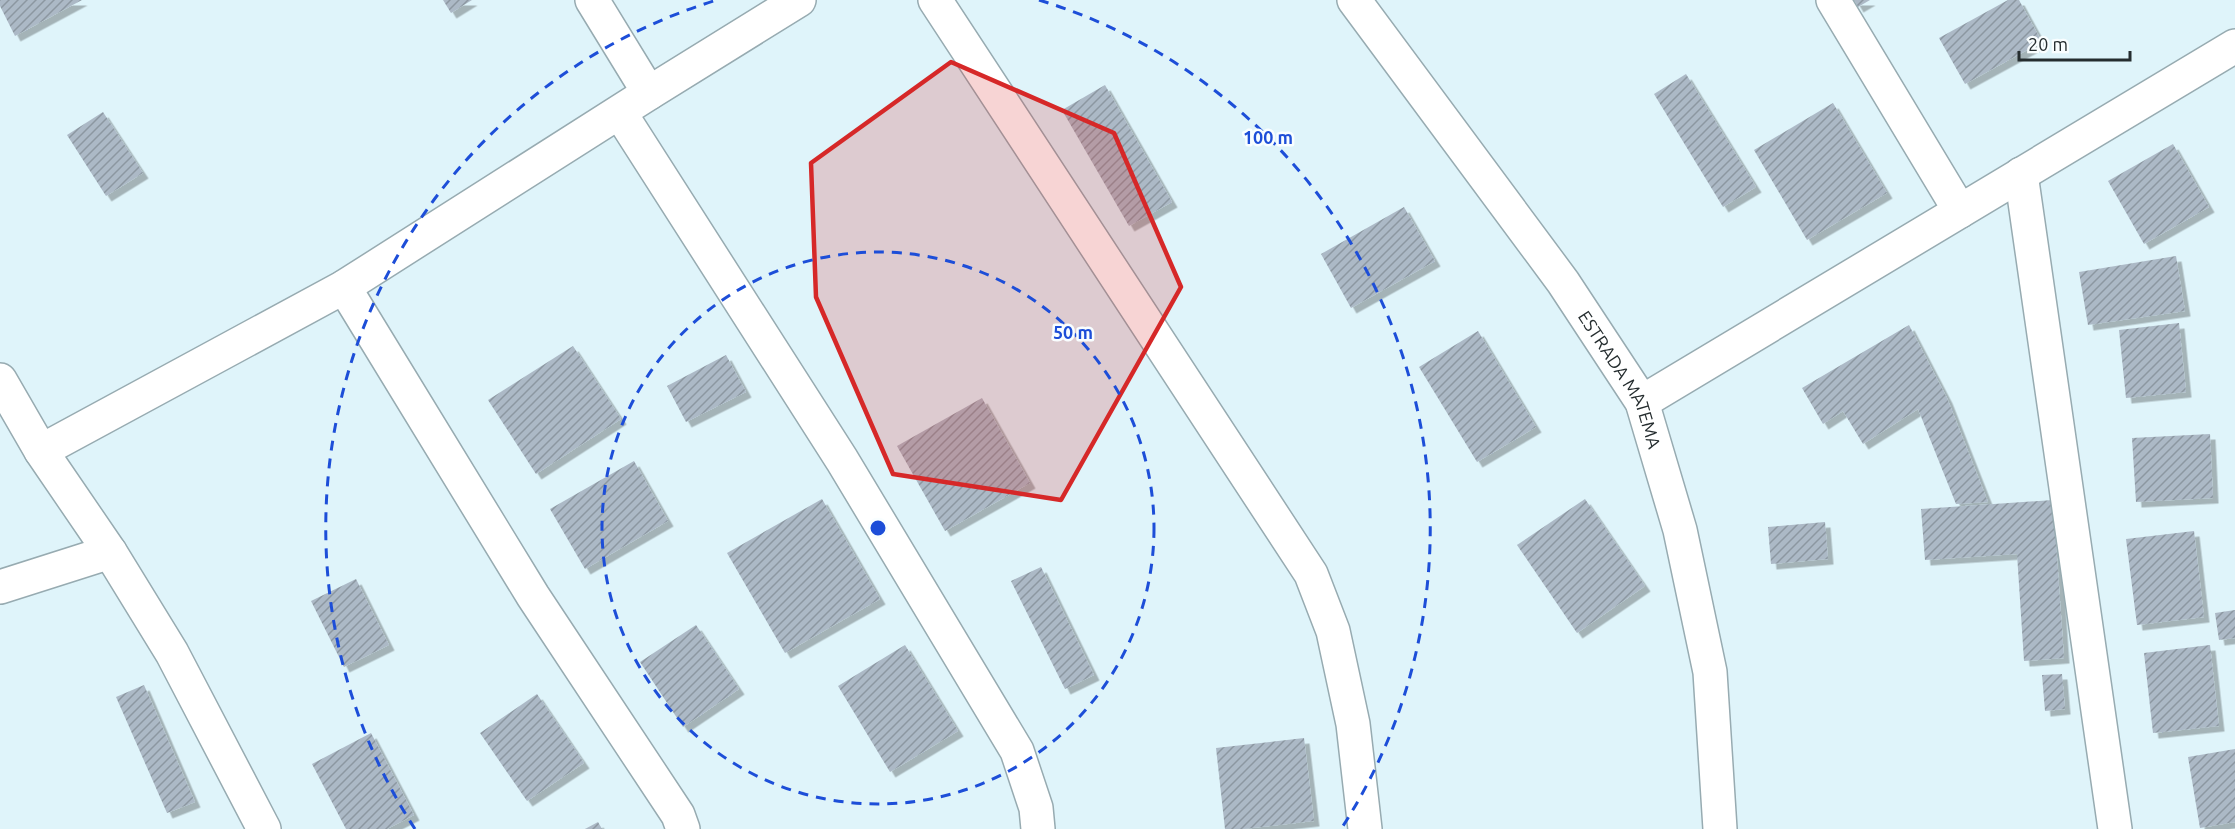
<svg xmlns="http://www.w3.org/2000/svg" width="2235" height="829" viewBox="0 0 2235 829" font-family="Ubuntu,sans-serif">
<defs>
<pattern id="building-hatch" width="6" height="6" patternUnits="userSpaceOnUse" patternTransform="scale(1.5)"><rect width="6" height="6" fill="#acb9c6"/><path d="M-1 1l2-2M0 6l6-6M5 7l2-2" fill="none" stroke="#8c97a1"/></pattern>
<filter id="shadow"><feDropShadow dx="5.5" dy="5.5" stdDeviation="0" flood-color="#0004"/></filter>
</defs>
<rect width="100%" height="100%" fill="#dff4fa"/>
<g fill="url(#building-hatch)" filter="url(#shadow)">
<polygon points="0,0 82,0 15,36 0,6"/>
<polygon points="443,0 472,0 451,13"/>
<polygon points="1854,0 1870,0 1858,7"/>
<polygon points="2008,0 2019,0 2042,42 1965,84 1939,38"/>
<polygon points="1686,74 1756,187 1723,207 1654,94"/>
<polygon points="1105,85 1172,202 1129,226 1062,110"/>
<polygon points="1833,103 1887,193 1807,240 1754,150"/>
<polygon points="103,112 143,173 106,196 67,135"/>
<polygon points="2173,144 2209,207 2144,244 2108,181"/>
<polygon points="1404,207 1435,261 1351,308 1321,254"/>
<polygon points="2176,256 2185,311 2088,325 2079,272"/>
<polygon points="2179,323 2186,392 2126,398 2119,330"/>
<polygon points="1909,325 1947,398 1988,502 1956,504 1918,409 1863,444 1843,411 1823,424 1802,388"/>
<polygon points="1478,331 1536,427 1477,462 1419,367"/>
<polygon points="573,346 621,419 536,474 488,400"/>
<polygon points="726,355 746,392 686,422 667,386"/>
<polygon points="982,398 1030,483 945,531 897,446"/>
<polygon points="2210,434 2213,498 2136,502 2132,438"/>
<polygon points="634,461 668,521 585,569 550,509"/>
<polygon points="822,499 880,599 785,653 727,553"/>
<polygon points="1585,499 1645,586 1577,633 1517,545"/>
<polygon points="2053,500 2064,658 2024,661 2017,554 1925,560 1921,509"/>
<polygon points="1825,522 1828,559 1771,564 1768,527"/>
<polygon points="2194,531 2204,617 2137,625 2126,539"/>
<polygon points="1041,567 1094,675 1065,689 1011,581"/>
<polygon points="356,579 389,645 344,667 311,601"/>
<polygon points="2235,610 2235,638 2219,640 2215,613"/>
<polygon points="696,625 739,689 683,727 640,662"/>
<polygon points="905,645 958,731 890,772 838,686"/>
<polygon points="2210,645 2219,726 2153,733 2144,653"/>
<polygon points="2062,674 2065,709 2045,711 2042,675"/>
<polygon points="144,685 195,802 167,813 116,697"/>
<polygon points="537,694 584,763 527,801 480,733"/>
<polygon points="371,733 414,815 387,829 346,829 312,764"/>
<polygon points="1304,738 1314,821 1243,829 1225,829 1216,748"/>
<polygon points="2235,749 2235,822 2200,828 2188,757"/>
<polygon points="598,822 602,829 585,829"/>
</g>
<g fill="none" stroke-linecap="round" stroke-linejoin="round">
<defs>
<g id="street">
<polyline points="592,0 649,93"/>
<polyline points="935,0 1311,574 1333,631 1353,724 1365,829"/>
<polyline points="1833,0 1960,211"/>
<polyline points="620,113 842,460 1017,751 1036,808 1038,829"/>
<polyline points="2021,174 2115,829"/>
<polyline points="344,287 533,596 678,815 683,829"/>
<polyline points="0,380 41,451 110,552 172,653 264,829"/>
<polyline points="1642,402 2235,46"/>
<polyline points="41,451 344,287 649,93 799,0"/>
<polyline points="0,587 110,552"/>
</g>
<g id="secondary">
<path id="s1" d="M1354,0L1563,282L1642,402L1680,530L1710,672L1720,829"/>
</g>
</defs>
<use href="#street" stroke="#97abb1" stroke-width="36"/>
<use href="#secondary" stroke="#97abb1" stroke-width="36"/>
<use href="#street" stroke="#fff" stroke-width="33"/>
<use href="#secondary" stroke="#fff" stroke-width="33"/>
</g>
<path fill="#d62828" fill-opacity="0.2" stroke="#d62828" stroke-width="4.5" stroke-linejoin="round" d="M951,62L1114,133L1181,287L1061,500L893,474L816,297L811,163Z"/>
<g fill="none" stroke="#1d4ed8" stroke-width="3" stroke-dasharray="10 8">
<circle cx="878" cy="528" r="276"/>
<path d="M415 829A552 552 0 0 1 717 0M1039 0A552 552 0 0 1 1341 829"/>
</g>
<g text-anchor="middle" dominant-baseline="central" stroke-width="5" stroke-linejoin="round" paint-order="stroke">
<g font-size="18" fill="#252d2f" stroke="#f9feff">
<text stroke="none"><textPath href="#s1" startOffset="465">ESTRADA MATEMA</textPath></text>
</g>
</g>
<circle cx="878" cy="528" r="9" fill="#1d4ed8" stroke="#f9feff" stroke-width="3"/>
<g font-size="18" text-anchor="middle" font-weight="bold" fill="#1d4ed8" stroke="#f9feff" stroke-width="5" stroke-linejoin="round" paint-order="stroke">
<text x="1268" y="144">100 m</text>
<text x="1073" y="339">50 m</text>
</g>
<path d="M2019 51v9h111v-9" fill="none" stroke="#252d2f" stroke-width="3"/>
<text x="2028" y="51" font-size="18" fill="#252d2f" stroke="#f9feff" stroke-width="4.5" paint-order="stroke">20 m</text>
</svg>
